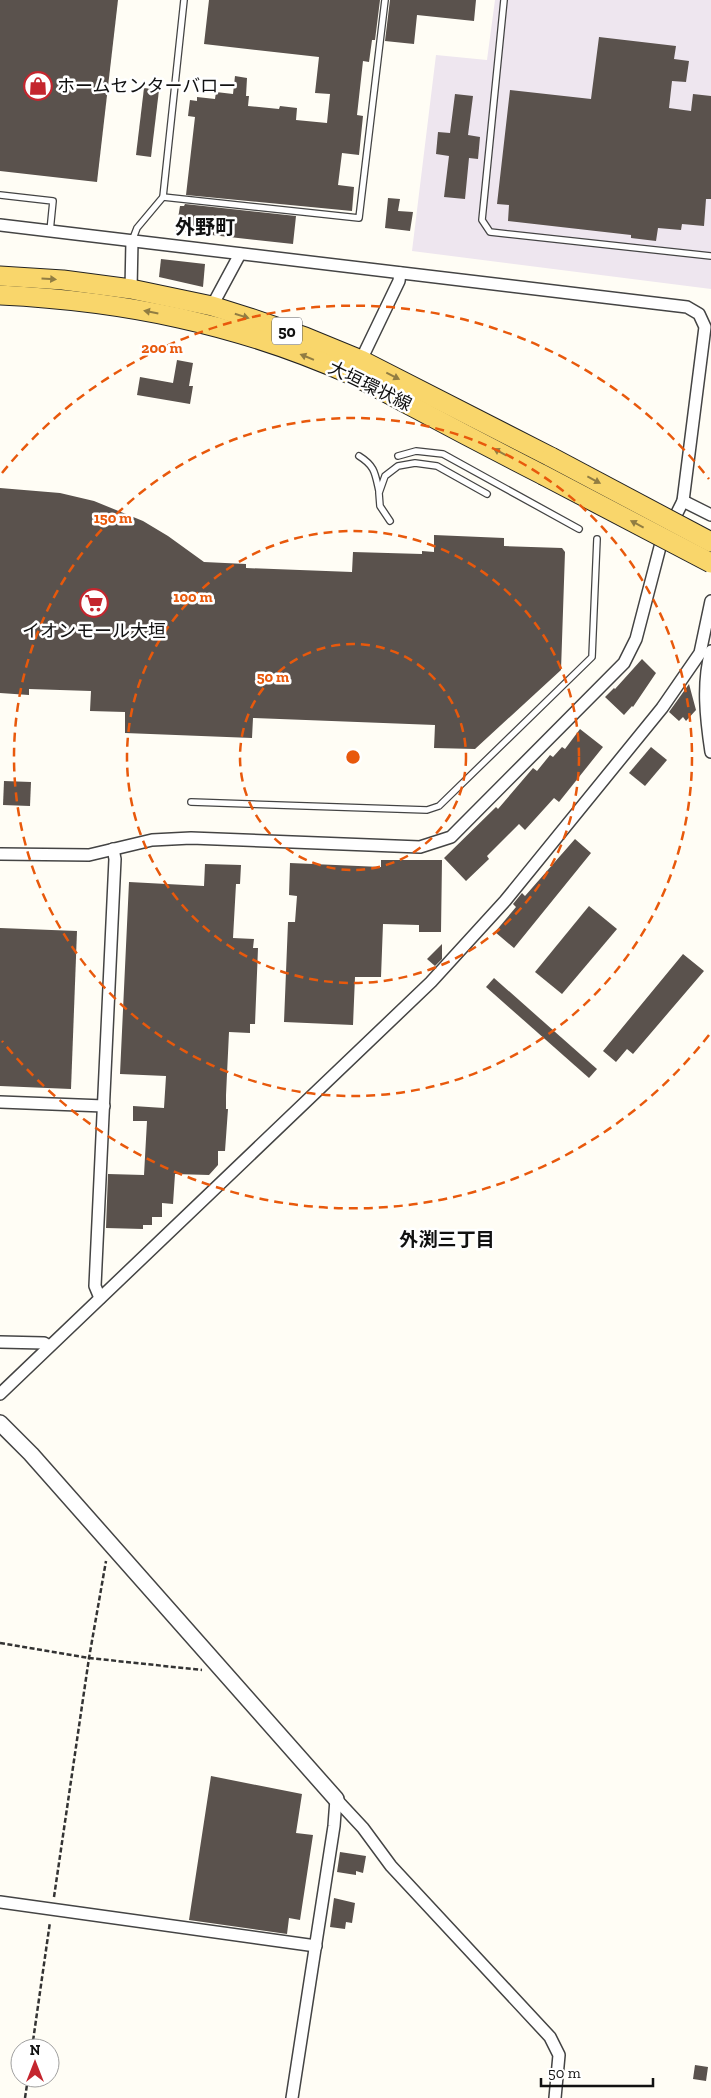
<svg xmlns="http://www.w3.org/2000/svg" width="711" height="2098" viewBox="0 0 711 2098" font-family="'Zilla Slab','Noto Sans JP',serif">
<rect width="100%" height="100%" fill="#fffdf5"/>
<polygon fill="#eee6ef" points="495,0 711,0 711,289 412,251 436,55 487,60"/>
<g fill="#5a524d">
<polygon points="0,0 118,0 97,182 0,171"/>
<polygon points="209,0 380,0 375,40 372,40 369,62 363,61 357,115 363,116 359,155 342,153 338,185 354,187 352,211 186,195 195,117 188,116 190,100 197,101 197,97 215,99 216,92 233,94 235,76 247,78 246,96 249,96 248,106 279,109 280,106 297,108 296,120 327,123 330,94 315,93 319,57 204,44"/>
<polygon points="390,0 476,0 474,21 417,15 414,44 385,41"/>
<polygon points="599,37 676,46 674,59 689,61 686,82 672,81 669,108 691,111 693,94 711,96 711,199 706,199 704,226 682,224 681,230 658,228 656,241 631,238 631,235 508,221 509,205 497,204 510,90 591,99"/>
<polygon points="144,88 159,90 151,157 136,155"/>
<polygon points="455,94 473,96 468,135 480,137 478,159 469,158 465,199 444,197 449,156 436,154 438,132 450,133"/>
<polygon points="388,198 400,199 398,211 413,212 410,231 385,228"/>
<polygon points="185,204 296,216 293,244 176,231 180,206 184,206"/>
<polygon points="161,259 205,264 203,287 159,277"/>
<polygon points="177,360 193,363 189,386 193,386 190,404 137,395 140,377 173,383"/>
<polygon points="0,488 60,493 94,501 143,521 168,536 204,562 246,564 246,568 352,572 353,552 422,554 422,551 434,552 434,535 504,538 504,546 562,548 565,552 561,670 475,749 434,748 435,725 253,718 252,738 125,733 125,712 90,711 91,691 29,689 29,695 0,693"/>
<polygon points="642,659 656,673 633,707 632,706 624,715 605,697 614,688 615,689"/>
<polygon points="689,684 696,710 686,721 683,717 679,721 669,712"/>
<polygon points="580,729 603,747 559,802 554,798 525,830 519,824 487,856 489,859 466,881 444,858 496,807 498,809 533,768 537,771 550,755 553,757 562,747 565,749"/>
<polygon points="651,747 667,760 645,786 629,773"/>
<polygon points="4,781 31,782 30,806 3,805"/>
<polygon points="575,839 591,853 514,948 495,932 516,907 513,904 522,893 525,896"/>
<polygon points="381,860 442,860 441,932 419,932 419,925 383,924 381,977 355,977 353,1025 284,1022 288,922 295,922 297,896 289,895 290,863 381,867"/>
<polygon points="205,864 241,865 240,884 236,884 233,938 254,939 253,948 258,948 255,1024 250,1024 250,1033 229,1032 226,1095 226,1109 228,1109 225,1151 218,1151 218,1165 209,1175 175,1174 173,1204 162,1203 162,1217 152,1217 152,1225 143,1225 143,1229 106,1228 108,1174 144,1175 147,1121 133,1121 133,1106 164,1108 166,1076 120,1074 129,882 204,886"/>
<polygon points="589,906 617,929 562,994 535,972"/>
<polygon points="0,928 77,931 71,1089 0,1086"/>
<polygon points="442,944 442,959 435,966 427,959"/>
<polygon points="683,954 704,971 633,1054 627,1049 616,1062 603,1051"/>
<polygon points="494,978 597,1069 589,1078 486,987"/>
<polygon points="211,1776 302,1794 296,1833 313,1835 300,1920 289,1918 287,1934 189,1920"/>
<polygon points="340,1852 366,1856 363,1873 356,1871 356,1875 337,1872"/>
<polygon points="334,1898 355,1903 352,1923 346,1922 345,1929 330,1927"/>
<polygon points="695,2065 708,2067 706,2081 693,2079"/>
</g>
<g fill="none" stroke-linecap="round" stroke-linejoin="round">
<defs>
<g id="service">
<polyline points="504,0 482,220 490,232 711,256"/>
<polyline points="0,195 53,201 50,231"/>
<polyline points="163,197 359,218 385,0"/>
<polyline points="132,241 137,228 163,197 184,0"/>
<path d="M359,456C375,466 375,473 379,491"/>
<polyline points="398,456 416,451 443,454 579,529"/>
<polyline points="390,521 380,506 379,493 385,476 398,466 415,463 437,466 487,494"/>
<polyline points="191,802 427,810 439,806 592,657 597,539"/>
</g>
<g id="minor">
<polyline points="0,225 687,307 699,314 705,327 683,501 660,547 636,639 624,663 451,837 420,847 191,838 152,840 89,855 0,854"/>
<polyline points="131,289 132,241"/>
<polyline points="212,306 240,254"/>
<polyline points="361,360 399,281 400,273"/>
<polyline points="683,501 711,515"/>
<path d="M711,651C702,683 706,719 711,752"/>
<polyline points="0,1102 104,1106"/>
<polyline points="100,1298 95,1286 115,859 113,849"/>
<polyline points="0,1342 44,1343 49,1346"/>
<polyline points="0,1394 431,982 505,901 662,708 700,653 711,601"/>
<polyline points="336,1799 363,1828 391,1866 550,2037 559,2055 555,2098"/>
<polyline points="0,1902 316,1946"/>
<polyline points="292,2098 334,1826 336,1799"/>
</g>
<polyline id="tertiary" points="0,1423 31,1454 336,1799"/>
<g id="primary">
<polyline points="0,276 63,280 131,289 212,306 250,318 305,337 361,360 551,457"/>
<path d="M0,295C124,301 238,324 352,375C373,385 394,397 415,408C458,431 500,453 543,475"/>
</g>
</defs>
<use href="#service" stroke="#444" stroke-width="8"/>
<use href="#minor" stroke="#444" stroke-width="14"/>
<use href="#tertiary" stroke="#444" stroke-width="18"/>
<use href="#primary" stroke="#222" stroke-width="21"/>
<g stroke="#333" stroke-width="2.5" stroke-dasharray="5 2.5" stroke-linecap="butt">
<polyline points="0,1643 89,1658 202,1670"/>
<polyline points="54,1897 89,1658 106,1561"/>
<polyline points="32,2048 50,1922"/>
<polyline points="25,2098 28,2078"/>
</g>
<use href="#service" stroke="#fff" stroke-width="5.5"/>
<use href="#minor" stroke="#fff" stroke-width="11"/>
<use href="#tertiary" stroke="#fff" stroke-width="15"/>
<use href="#primary" stroke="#f9d66b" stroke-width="19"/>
<defs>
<g id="primary-bridge">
<polyline points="551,457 711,542"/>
<polyline points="543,475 711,563"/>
</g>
</defs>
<use href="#primary-bridge" stroke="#222" stroke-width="21" stroke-linecap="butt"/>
<use href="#primary-bridge" stroke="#f9d66b" stroke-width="19"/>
</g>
<defs><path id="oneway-solid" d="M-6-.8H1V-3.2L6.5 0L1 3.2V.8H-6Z" transform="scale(1.25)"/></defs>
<g fill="#917d42">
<use href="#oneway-solid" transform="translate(49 279) rotate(4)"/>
<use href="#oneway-solid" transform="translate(151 312) rotate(-169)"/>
<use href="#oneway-solid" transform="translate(242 316) rotate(17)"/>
<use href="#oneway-solid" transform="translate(307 357) rotate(-158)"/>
<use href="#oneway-solid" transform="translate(393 376) rotate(27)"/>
<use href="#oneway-solid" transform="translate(500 452) rotate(-152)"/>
<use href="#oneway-solid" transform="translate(594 480) rotate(28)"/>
<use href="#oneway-solid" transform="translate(637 524) rotate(-152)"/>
</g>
<g fill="none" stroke="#e8590c" stroke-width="2.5" stroke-dasharray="9 6">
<circle cx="353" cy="757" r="113"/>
<circle cx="353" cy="757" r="226"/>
<circle cx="353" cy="757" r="339"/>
<path d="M709 1035A452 452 0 0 1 2 1041M2 473A452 452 0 0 1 709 479"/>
</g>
<defs>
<symbol id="shop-ring" viewBox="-11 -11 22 22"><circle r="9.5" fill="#fff" stroke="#c4262e" stroke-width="1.5"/><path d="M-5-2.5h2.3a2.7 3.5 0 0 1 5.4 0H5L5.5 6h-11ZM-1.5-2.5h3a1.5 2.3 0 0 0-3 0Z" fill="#c4262e"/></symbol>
<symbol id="supermarket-ring" viewBox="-11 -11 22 22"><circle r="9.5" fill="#fff" stroke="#c4262e" stroke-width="1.5"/><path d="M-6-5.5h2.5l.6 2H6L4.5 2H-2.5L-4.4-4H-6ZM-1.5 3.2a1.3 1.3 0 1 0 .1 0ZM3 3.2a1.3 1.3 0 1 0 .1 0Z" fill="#c4262e"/></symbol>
</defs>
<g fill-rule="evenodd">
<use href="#shop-ring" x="22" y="70" width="32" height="32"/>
<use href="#supermarket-ring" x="78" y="587" width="32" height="32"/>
</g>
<g text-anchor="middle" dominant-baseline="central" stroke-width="5" stroke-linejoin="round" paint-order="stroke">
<rect fill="#fff" stroke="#585858" stroke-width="1" x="272" y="317.5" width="30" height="27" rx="4"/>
<g font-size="16" font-weight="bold" fill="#111">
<text x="287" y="331">50</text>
</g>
<g font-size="18" fill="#111" stroke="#fff" text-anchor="start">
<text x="57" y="86">ホームセンターバロー</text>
<text x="94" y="631" text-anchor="middle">イオンモール大垣</text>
</g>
<g font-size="18" fill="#111" stroke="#fff">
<text transform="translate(370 386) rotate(26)">大垣環状線</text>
</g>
<g font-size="19" font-weight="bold" fill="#111" stroke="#fff">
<text x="447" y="1239">外渕三丁目</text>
</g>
<g font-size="20" font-weight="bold" fill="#111" stroke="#fff">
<text x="205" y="227">外野町</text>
</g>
</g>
<circle cx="353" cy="757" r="8" fill="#e8590c" stroke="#fff" stroke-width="2.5"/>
<g font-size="15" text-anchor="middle" font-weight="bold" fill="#e8590c" stroke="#fff" stroke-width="5" stroke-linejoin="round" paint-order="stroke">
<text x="162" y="353">200 m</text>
<text x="113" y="523">150 m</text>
<text x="193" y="602">100 m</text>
<text x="273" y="682">50 m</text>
</g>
<g transform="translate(35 2063)"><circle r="24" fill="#ffffff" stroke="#a0a0a0"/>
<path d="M0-4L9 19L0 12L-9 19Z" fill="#c4262e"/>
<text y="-8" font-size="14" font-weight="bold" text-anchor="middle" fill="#111111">N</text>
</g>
<path d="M541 2078v8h112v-8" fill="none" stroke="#111111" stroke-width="2.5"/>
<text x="548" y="2078" font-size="15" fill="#111111" stroke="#ffffff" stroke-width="4" paint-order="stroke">50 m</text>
</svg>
